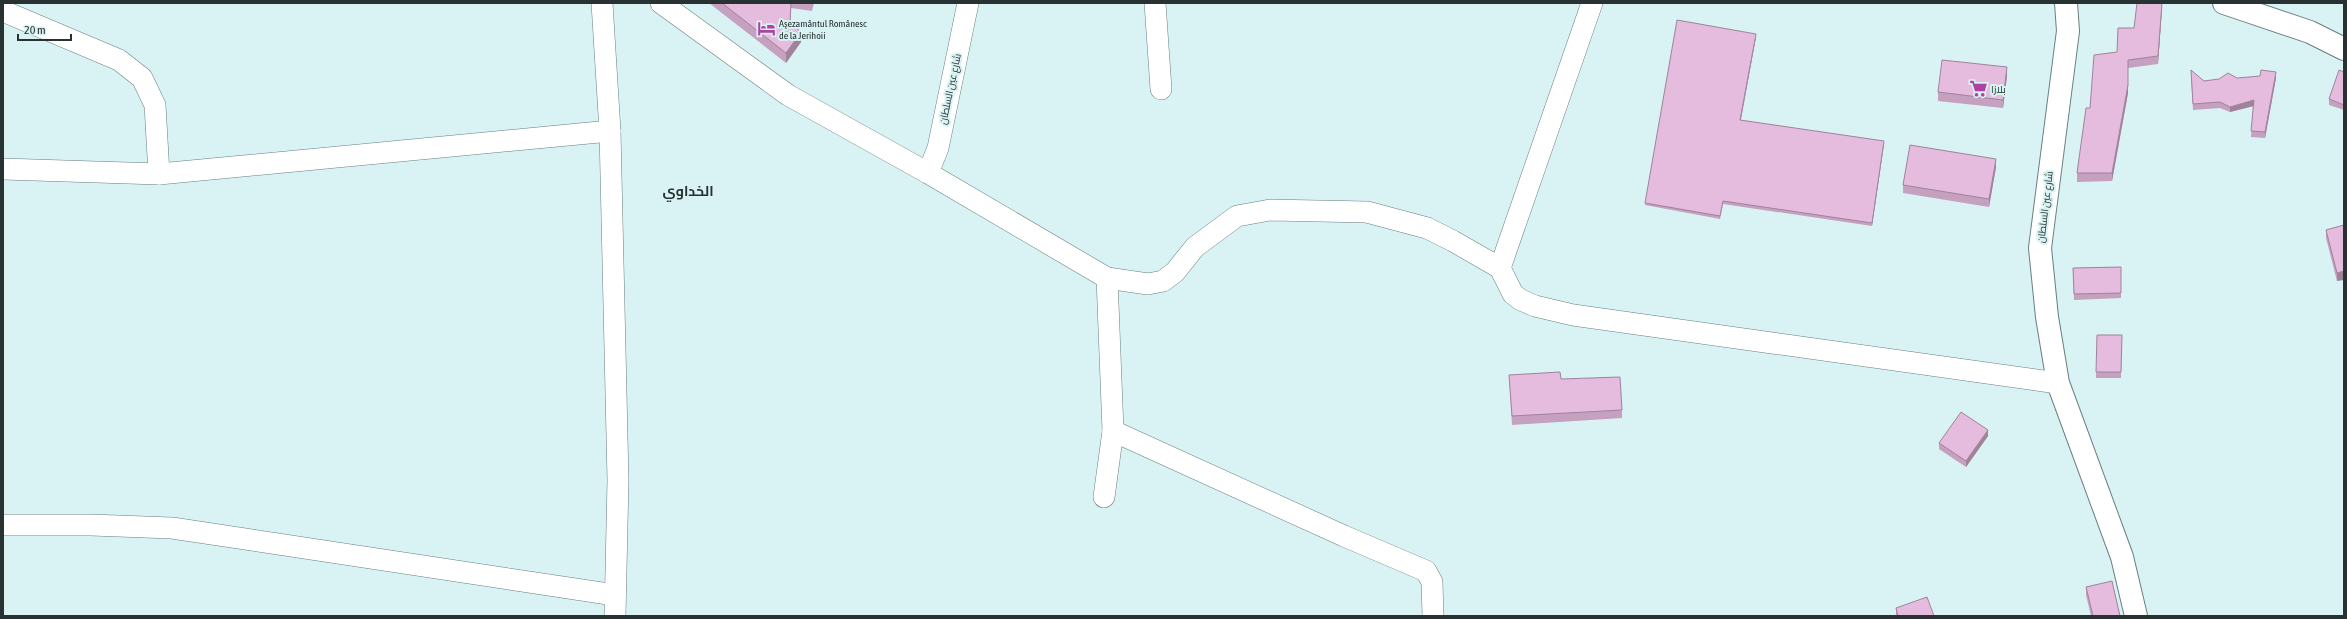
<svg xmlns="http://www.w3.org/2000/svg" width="2347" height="619" viewBox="0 0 2347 619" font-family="'Asap Condensed',Cairo,sans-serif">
<rect width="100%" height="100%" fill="#d9f2f3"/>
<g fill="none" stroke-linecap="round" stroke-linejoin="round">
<defs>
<g id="street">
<polyline points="602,3 610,131 618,480 615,616"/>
<polyline points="661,3 788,95 928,173 1107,278 1113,431"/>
<polyline points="1155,3 1161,89"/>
<polyline points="3,11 119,60 142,78 155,105 159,174"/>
<polyline points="3,169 159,174 610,131"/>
<polyline points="928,173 938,148 968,3"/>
<polyline points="1500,268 1592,3"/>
<polyline points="1107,278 1148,284 1163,281 1175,272 1195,247 1237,216 1270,210 1367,212 1427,228 1453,241 1500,268 1513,294 1521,300 1535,306 1573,315 2058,383"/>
<polyline points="1104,497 1113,431 1344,536 1426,571 1432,582 1433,616"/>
<polyline points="3,525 91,525 172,528 615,595"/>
</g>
<g id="secondary">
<polyline points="2066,3 2068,31 2040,248 2047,317 2058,383 2122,557 2136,616"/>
<polyline points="2224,3 2310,32 2344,49"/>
</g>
</defs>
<use href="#street" stroke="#697f80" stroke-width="22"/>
<use href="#secondary" stroke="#697f80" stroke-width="24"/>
<use href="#street" stroke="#fff" stroke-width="21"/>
<use href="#secondary" stroke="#fff" stroke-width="22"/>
</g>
<g fill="#c5a1bf">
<polygon points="709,3 814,3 812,11 791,8 790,23 801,42 786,63"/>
<polygon points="2162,8 2158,64 2128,68 2128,93 2112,181 2077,182 2077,173 2090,108 2117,52 2134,28"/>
<polygon points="1756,37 1741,120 1884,144 1872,226 1723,204 1720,219 1645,205 1645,203"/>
<polygon points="2344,72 2344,110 2329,105 2329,99"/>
<polygon points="2007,76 2003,108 1938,101 1938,92"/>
<polygon points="2191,76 2204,81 2237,78 2276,78 2265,138 2251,137 2253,106 2230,112 2220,108 2193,110"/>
<polygon points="1996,167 1989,207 1903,193 1903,185"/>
<polygon points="2344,225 2337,281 2326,238 2326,230"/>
<polygon points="2121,267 2121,298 2074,300 2073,268"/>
<polygon points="2122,335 2121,378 2096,378 2096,372"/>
<polygon points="1509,375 1561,379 1622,410 1622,418 1512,425"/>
<polygon points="1988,436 1966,467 1939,449 1939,443"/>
<polygon points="2086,587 2120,616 2091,616 2086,595"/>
<polygon points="1896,608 1934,616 1896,616"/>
</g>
<g fill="#a0839b">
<polygon points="2162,3 2162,8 2158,64 2158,56"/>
<polygon points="801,32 801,42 786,63 786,53"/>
<polygon points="1756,34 1756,37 1740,123 1740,120"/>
<polygon points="2128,60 2128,93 2112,181 2112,173"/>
<polygon points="2007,67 2007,76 2003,108 2003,100"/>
<polygon points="2276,72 2276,78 2265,138 2265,132"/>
<polygon points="2254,100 2254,106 2230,112 2230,107"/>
<polygon points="1884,141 1884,144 1872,226 1872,223"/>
<polygon points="1996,159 1996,167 1989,207 1989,199"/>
<polygon points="2344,271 2344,280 2337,281 2337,273"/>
<polygon points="1988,430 1988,436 1966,467 1966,461"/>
</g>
<g fill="#e5bbde" stroke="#a0839b">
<polygon points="722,3 791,3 790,23 801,32 786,53"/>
<polygon points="2137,3 2162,3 2158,56 2128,60 2128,85 2112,173 2077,173 2086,108 2090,108 2094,55 2117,52 2118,28 2134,28"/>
<polygon points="1677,20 1756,34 1740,120 1884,141 1872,223 1723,201 1720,216 1645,203"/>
<polygon points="1942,60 2007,67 2003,100 1938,92"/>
<polygon points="2191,70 2204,81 2219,79 2228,73 2237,78 2260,76 2261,70 2276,72 2265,132 2251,131 2254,100 2230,107 2220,102 2193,104"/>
<polygon points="2339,70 2344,72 2344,105 2329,99"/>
<polygon points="1910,145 1996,159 1989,199 1903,185"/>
<polygon points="2344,225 2344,271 2337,273 2326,230"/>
<polygon points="2121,267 2121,293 2074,294 2073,268"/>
<polygon points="2097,335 2122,335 2121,372 2096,372"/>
<polygon points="1560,372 1561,379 1620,377 1622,410 1512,416 1509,375"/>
<polygon points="1961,412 1988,430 1966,461 1939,443"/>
<polygon points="2112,581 2120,616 2093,616 2086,587"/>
<polygon points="1927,597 1934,616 1898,616 1896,608"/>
</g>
<defs>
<symbol id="hotel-bare" viewBox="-9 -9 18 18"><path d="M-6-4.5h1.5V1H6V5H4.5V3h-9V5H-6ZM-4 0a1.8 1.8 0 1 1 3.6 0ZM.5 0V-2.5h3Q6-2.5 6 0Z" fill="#ad42a3" stroke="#d9f2f3" stroke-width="2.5" paint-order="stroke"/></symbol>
<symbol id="supermarket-bare" viewBox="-9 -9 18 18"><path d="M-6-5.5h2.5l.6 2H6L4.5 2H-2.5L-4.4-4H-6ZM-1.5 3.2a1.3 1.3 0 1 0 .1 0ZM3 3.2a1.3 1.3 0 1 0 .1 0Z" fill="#ad42a3" stroke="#d9f2f3" stroke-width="2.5" paint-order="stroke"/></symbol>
</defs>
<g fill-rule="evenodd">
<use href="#hotel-bare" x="754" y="16" width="25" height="25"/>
<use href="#supermarket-bare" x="1966" y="76" width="25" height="25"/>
</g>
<g text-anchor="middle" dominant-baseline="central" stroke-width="4" stroke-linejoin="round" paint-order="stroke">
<g font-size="10" fill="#283232" stroke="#d9f2f3" text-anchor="start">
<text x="779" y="23">Aşezamântul Românesc<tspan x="779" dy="12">de la Jerihoii</tspan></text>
<text x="1991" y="89">بلازا</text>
</g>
<g font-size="10" fill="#283232" stroke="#d9f2f3">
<text transform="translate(950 89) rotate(-78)">شارع عين السلطان</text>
<text transform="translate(2045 207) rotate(-83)">شارع عين السلطان</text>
</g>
<g font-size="14" font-weight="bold" fill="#283232" stroke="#d9f2f3">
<text x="688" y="191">الخداوي</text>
</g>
</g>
<rect width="2347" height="619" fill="none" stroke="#283232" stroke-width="8"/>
<path d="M18 34v6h53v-6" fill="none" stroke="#283232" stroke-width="2"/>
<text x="24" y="34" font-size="12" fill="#283232" stroke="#d9f2f3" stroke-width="3" paint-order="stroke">20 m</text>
</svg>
